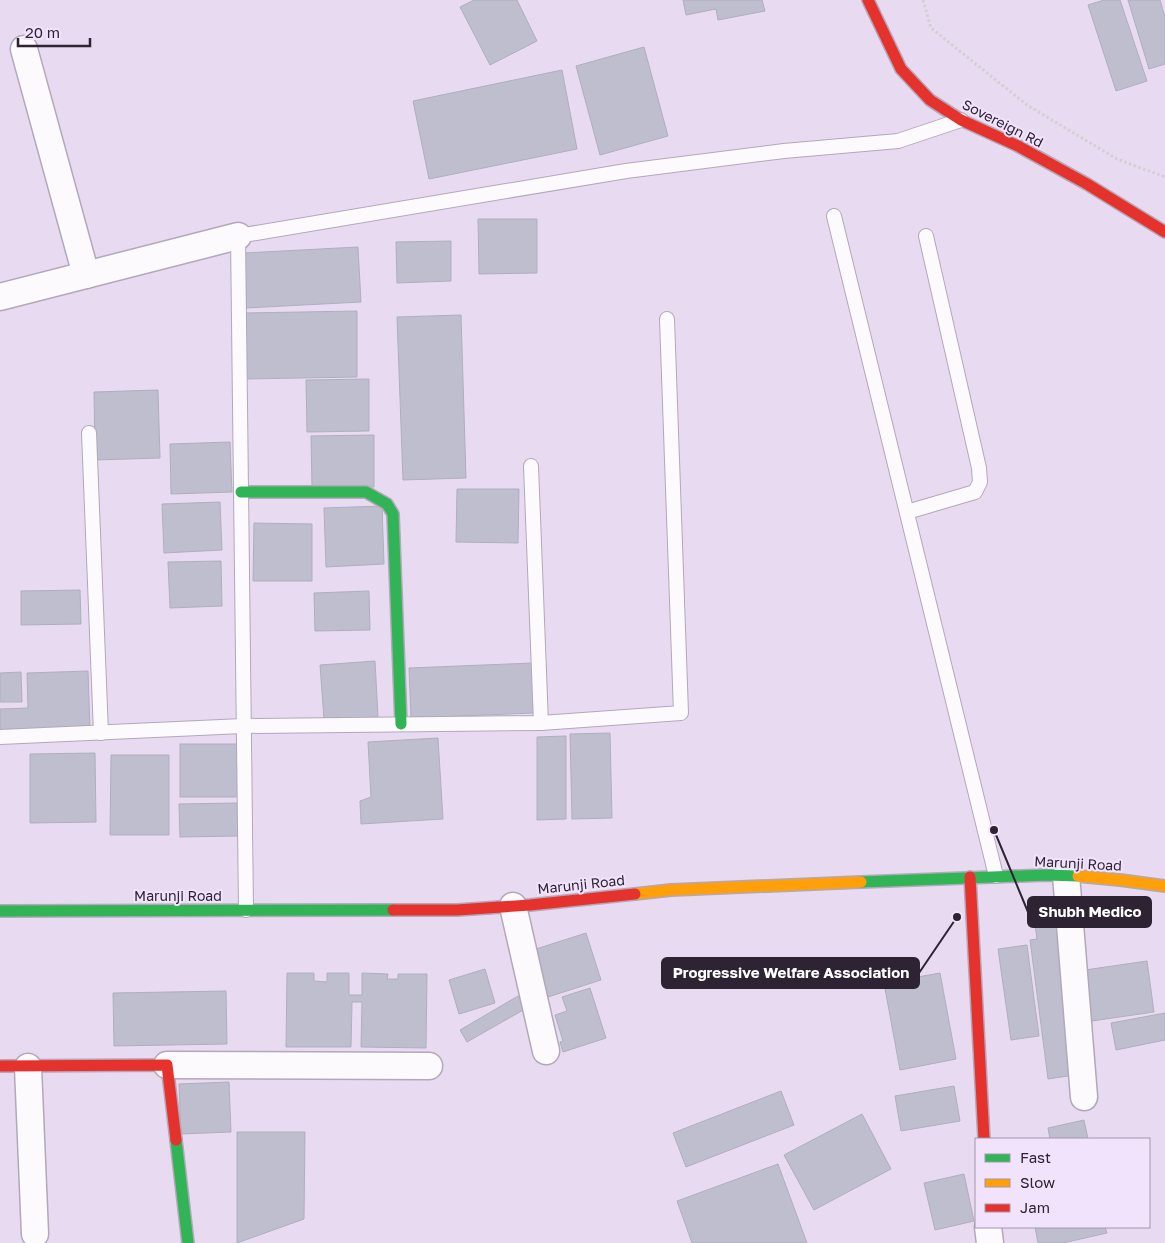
<svg xmlns="http://www.w3.org/2000/svg" width="1165" height="1243" viewBox="0 0 1165 1243" font-family="'Golos Text',sans-serif">
<rect width="100%" height="100%" fill="#e8dbf1"/>
<g fill="#bfbecf" stroke="#afaebf">
<polygon points="474,0 517,0 537,41 490,65 460,7"/>
<polygon points="683,0 762,0 765,11 718,20 716,9 686,15"/>
<polygon points="1104,0 1120,0 1147,81 1116,91 1088,5"/>
<polygon points="1128,0 1160,0 1165,17 1165,64 1149,69"/>
<polygon points="644,47 668,136 600,155 576,66"/>
<polygon points="562,70 577,149 429,179 413,101"/>
<polygon points="478,219 537,219 537,273 479,274"/>
<polygon points="451,241 451,281 397,283 396,242"/>
<polygon points="358,247 361,302 246,308 244,253"/>
<polygon points="357,311 357,377 246,379 245,313"/>
<polygon points="461,315 466,478 403,480 397,317"/>
<polygon points="369,379 369,431 307,432 306,380"/>
<polygon points="158,390 160,458 95,460 94,392"/>
<polygon points="374,435 374,487 312,488 311,436"/>
<polygon points="230,442 232,492 171,494 170,444"/>
<polygon points="457,489 519,489 518,543 456,542"/>
<polygon points="220,502 222,550 164,553 162,504"/>
<polygon points="382,506 384,564 326,567 324,508"/>
<polygon points="254,523 312,524 312,581 253,581"/>
<polygon points="221,561 222,606 170,608 168,562"/>
<polygon points="80,590 81,624 21,625 21,591"/>
<polygon points="369,591 370,630 315,631 314,593"/>
<polygon points="375,661 378,717 324,720 320,665"/>
<polygon points="533,663 534,713 411,718 409,668"/>
<polygon points="88,671 90,729 0,732 0,709 28,708 27,673"/>
<polygon points="21,672 22,702 0,702 0,673"/>
<polygon points="610,733 612,818 572,819 570,734"/>
<polygon points="566,736 566,819 537,820 537,737"/>
<polygon points="438,738 443,819 361,824 360,801 371,797 368,742"/>
<rect x="180" y="744" width="58" height="53"/>
<polygon points="95,753 96,822 30,823 30,754"/>
<polygon points="111,755 169,755 169,835 110,835"/>
<polygon points="237,803 238,836 180,837 179,804"/>
<polygon points="1061,921 1081,1074 1048,1079 1030,940 1037,939 1035,925"/>
<polygon points="586,933 601,980 548,997 533,950"/>
<polygon points="1027,945 1039,1036 1011,1040 998,949"/>
<polygon points="1147,961 1154,1012 1085,1022 1078,971"/>
<polygon points="485,969 495,1003 459,1014 449,980"/>
<polygon points="287,973 314,973 314,981 327,982 327,973 349,973 349,995 362,995 362,973 388,974 387,979 398,979 398,974 427,974 426,1048 361,1047 362,1002 352,1002 351,1047 286,1047"/>
<polygon points="940,973 956,1059 900,1070 884,983"/>
<polygon points="590,988 606,1038 563,1052 560,1042 563,1041 555,1015 567,1011 562,997"/>
<polygon points="226,991 227,1044 114,1046 113,993"/>
<polygon points="518,996 525,1009 467,1042 460,1030"/>
<polygon points="1165,1013 1165,1040 1116,1050 1111,1023"/>
<polygon points="229,1082 231,1132 181,1134 179,1084"/>
<polygon points="954,1086 960,1121 901,1131 895,1096"/>
<polygon points="781,1091 794,1125 686,1167 673,1133"/>
<polygon points="862,1114 891,1169 814,1210 784,1155"/>
<polygon points="1084,1120 1088,1139 1050,1139 1048,1128"/>
<polygon points="237,1132 305,1132 304,1219 237,1243"/>
<polygon points="778,1164 807,1243 692,1243 677,1201"/>
<polygon points="964,1174 974,1221 935,1230 924,1183"/>
<polygon points="1035,1227 1105,1227 1107,1233 1063,1243 1038,1243"/>
</g>
<g fill="none" stroke-linecap="round" stroke-linejoin="round">
<defs>
<g id="lane">
<polyline points="834,216 996,876"/>
<polyline points="89,433 101,733"/>
<polyline points="531,466 541,723"/>
<polyline points="907,512 975,492 980,482 979,468 926,236"/>
<polyline points="0,737 243,726 541,723 681,713 667,319"/>
<polyline points="246,910 238,236 626,171 784,151 898,141 961,120"/>
</g>
<g id="street">
<polyline points="24,49 86,275"/>
<polyline points="0,297 238,236"/>
<polyline points="1066,875 1084,1097"/>
<polyline points="513,906 546,1051"/>
<polyline points="167,1065 429,1066"/>
<polyline points="28,1067 35,1234"/>
<polyline points="988,1227 990,1243"/>
</g>
<g id="fast">
<polyline points="241,492 366,492 387,504 393,514 401,724"/>
<polyline points="861,882 1046,875 1078,876"/>
<polyline points="0,911 393,910"/>
<polyline points="176,1140 188,1243"/>
</g>
<g id="slow">
<polyline points="1078,876 1120,880 1165,886"/>
<polyline points="635,894 671,890 861,882"/>
</g>
<g id="jam">
<polyline points="868,0 901,69 930,100 961,120 1018,146 1087,184 1165,232"/>
<polyline points="970,877 984,1139"/>
<polyline points="393,910 457,910 530,905 635,894"/>
<polyline points="0,1066 167,1065 176,1140"/>
</g>
</defs>
<use href="#lane" stroke="#b2a8b9" stroke-width="16"/>
<use href="#street" stroke="#b2a8b9" stroke-width="29"/>
<use href="#fast" stroke="#b2a8b9" stroke-width="14"/>
<use href="#slow" stroke="#b2a8b9" stroke-width="14"/>
<use href="#jam" stroke="#b2a8b9" stroke-width="14"/>
<polyline stroke="#d3cfd5" stroke-width="3" stroke-dasharray="2.5 2.5" stroke-linecap="butt" points="923,0 931,28 1027,105 1117,159 1165,177"/>
<use href="#lane" stroke="#fcfafd" stroke-width="14"/>
<use href="#street" stroke="#fcfafd" stroke-width="26"/>
<use href="#fast" stroke="#30b455" stroke-width="11"/>
<use href="#slow" stroke="#ff9f0a" stroke-width="11"/>
<use href="#jam" stroke="#e5322d" stroke-width="11"/>
</g>
<g text-anchor="middle" dominant-baseline="central" stroke-width="4" stroke-linejoin="round" paint-order="stroke">
<g font-size="14" fill="#2d2333" stroke="#f2e3fc">
<text transform="translate(1003 123) rotate(27)">Sovereign Rd</text>
<text transform="translate(1078 863) rotate(3)">Marunji Road</text>
<text transform="translate(581 884) rotate(-6)">Marunji Road</text>
<text x="178" y="895">Marunji Road</text>
</g>
</g>
<path fill="none" stroke="#2d2333" stroke-width="2" d="M994 830L1028 912M957 917L919 973"/>
<g fill="#2d2333" stroke="#f2e3fc" stroke-width="2">
<circle cx="994" cy="830" r="5"/>
<circle cx="957" cy="917" r="5"/>
</g>
<g fill="#2d2333" stroke="#2d2333" stroke-width="2">
<rect x="1028" y="897" width="123" height="30" rx="5"/>
<rect x="662" y="958" width="257" height="30" rx="5"/>
</g>
<g font-size="15" text-anchor="middle" font-weight="bold" fill="#fff">
<text x="1090" y="917">Shubh Medico</text>
<text x="791" y="978">Progressive Welfare Association</text>
</g>
<rect x="975" y="1138" width="175" height="90" fill="#f2e3fc" stroke="#a396ac"/>
<rect x="985" y="1154" width="25" height="8" fill="#30b455" stroke="#a396ac"/>
<text x="1020" y="1163" font-size="15" fill="#2d2333">Fast</text>
<rect x="985" y="1179" width="25" height="8" fill="#ff9f0a" stroke="#a396ac"/>
<text x="1020" y="1188" font-size="15" fill="#2d2333">Slow</text>
<rect x="985" y="1204" width="25" height="8" fill="#e5322d" stroke="#a396ac"/>
<text x="1020" y="1213" font-size="15" fill="#2d2333">Jam</text>
<path d="M18 38v8h72v-8" fill="none" stroke="#2d2333" stroke-width="2.5"/>
<text x="25" y="38" font-size="15" fill="#2d2333" stroke="#f2e3fc" stroke-width="4" paint-order="stroke">20 m</text>
</svg>
